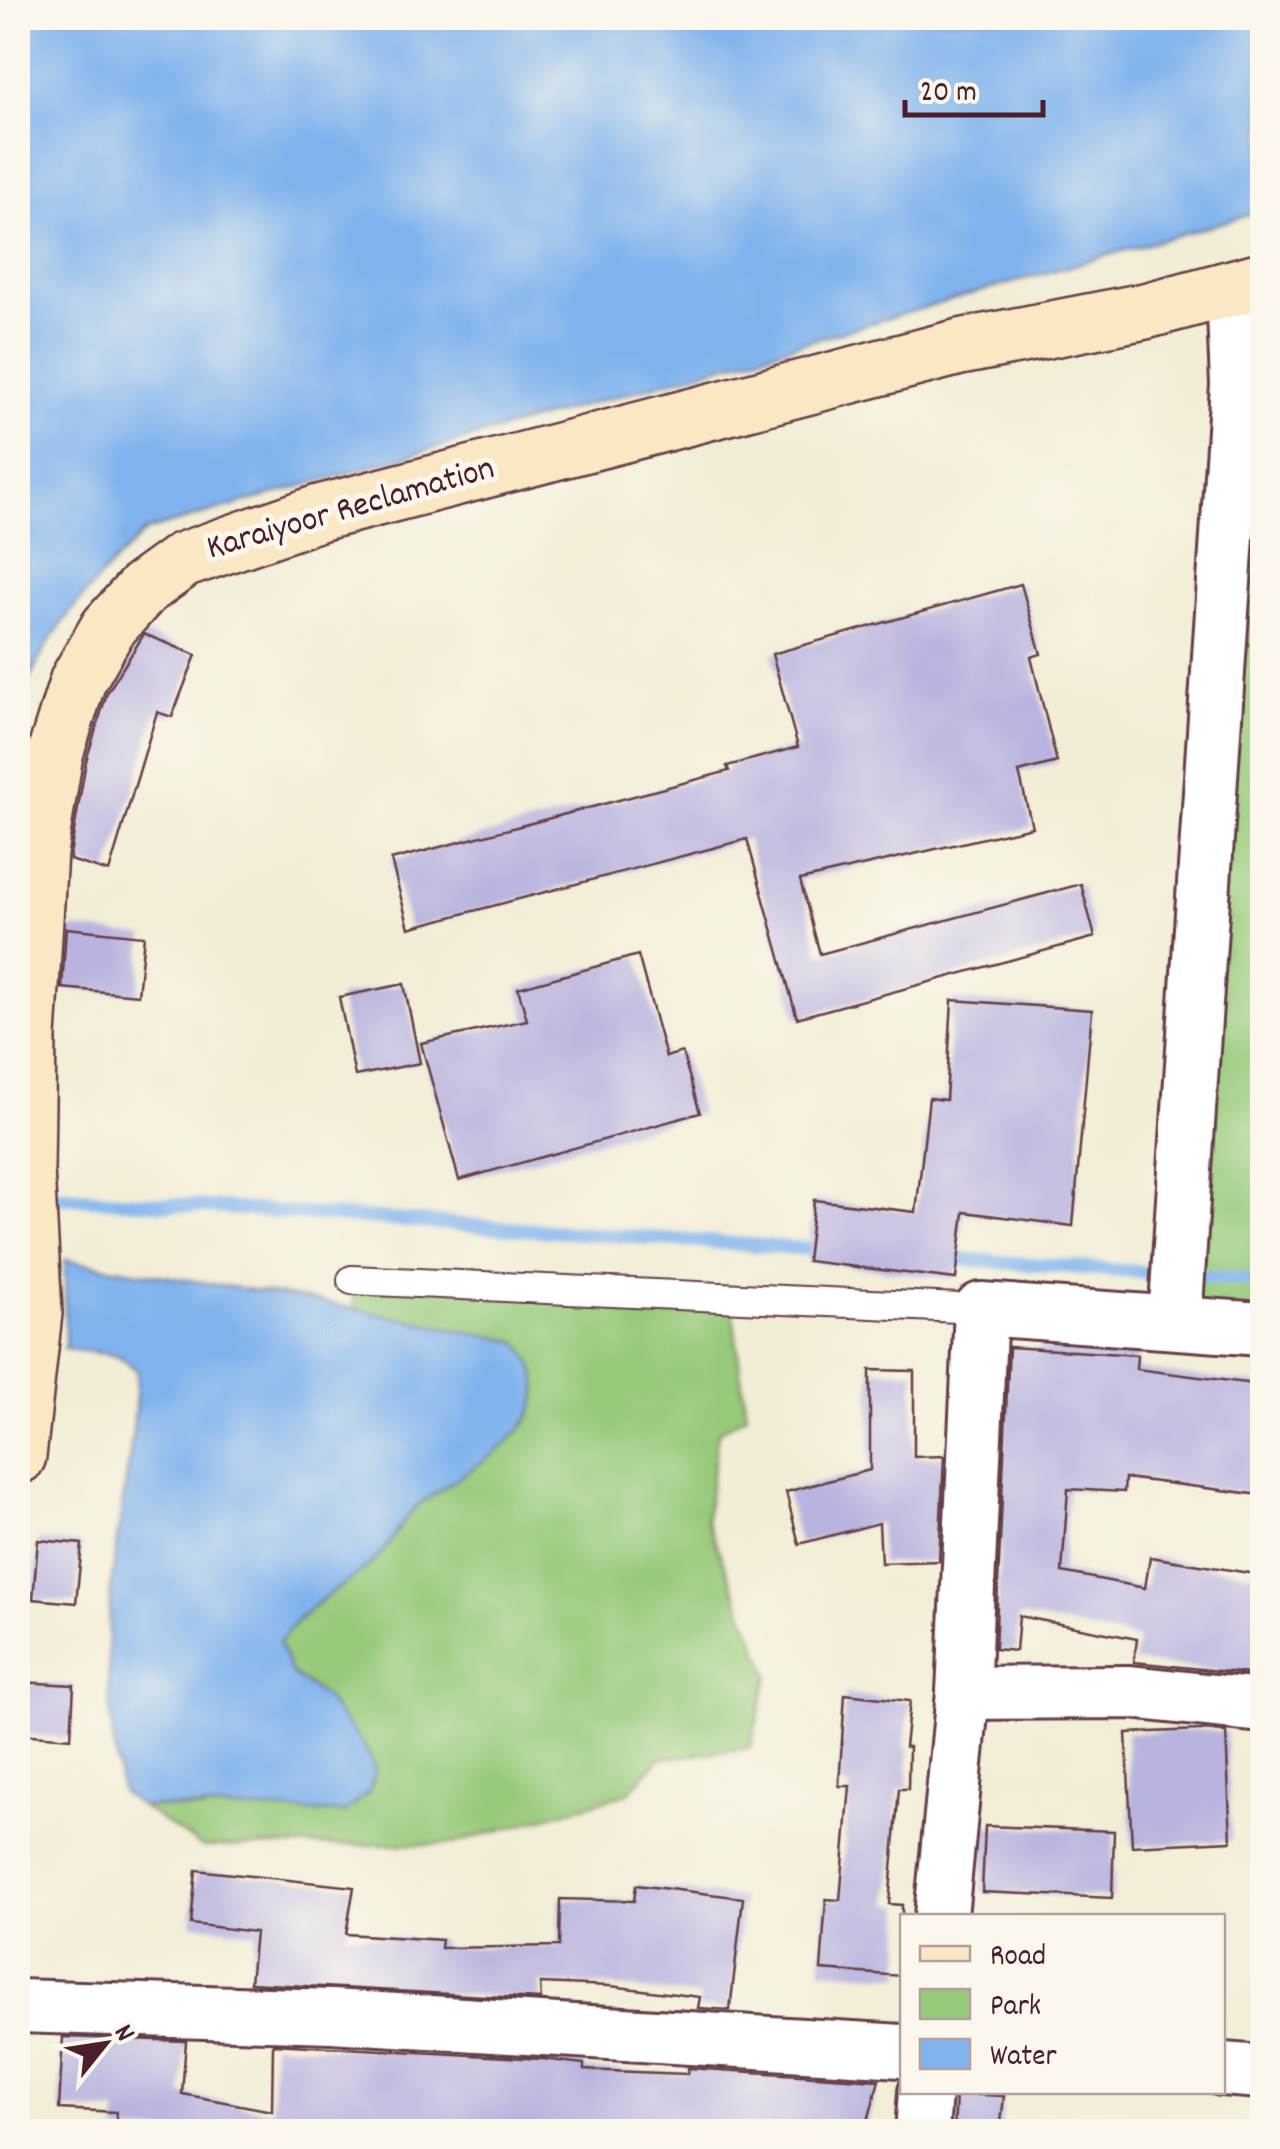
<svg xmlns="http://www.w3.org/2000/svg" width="1280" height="2149" viewBox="0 0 1280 2149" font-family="Dekko,sans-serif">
<rect width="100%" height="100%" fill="#fbf7ec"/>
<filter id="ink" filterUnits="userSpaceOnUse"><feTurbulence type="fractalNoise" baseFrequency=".01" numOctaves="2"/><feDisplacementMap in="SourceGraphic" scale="20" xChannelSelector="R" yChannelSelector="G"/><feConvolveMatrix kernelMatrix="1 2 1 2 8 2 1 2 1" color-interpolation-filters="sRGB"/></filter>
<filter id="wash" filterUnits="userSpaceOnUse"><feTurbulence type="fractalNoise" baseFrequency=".0048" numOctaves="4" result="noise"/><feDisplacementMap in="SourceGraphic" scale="40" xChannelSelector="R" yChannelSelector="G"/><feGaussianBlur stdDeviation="2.25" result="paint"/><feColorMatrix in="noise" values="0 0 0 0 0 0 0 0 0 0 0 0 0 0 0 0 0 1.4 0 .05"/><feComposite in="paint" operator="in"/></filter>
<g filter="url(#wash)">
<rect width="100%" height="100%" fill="#f2edd6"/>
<g fill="#96c979" stroke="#707452" stroke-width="2.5">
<polygon points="1262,547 1262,1329 1175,1321 1227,553"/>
<path d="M352,1280L731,1298L746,1415L718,1432L706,1519L769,1675L750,1748L659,1759L628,1793L453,1844L202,1847L140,1806L205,1810L324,1697L291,1673L279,1643C304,1604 345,1588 377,1558C391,1544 399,1523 414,1509C461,1468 585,1424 518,1342L355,1309Z"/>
</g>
<g fill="#80b3ed" stroke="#65698c" stroke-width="2.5">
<path d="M18,18H1262V211L146,531C92,585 27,647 18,725Z"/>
<path d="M65,1260L306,1299L518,1342C585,1424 461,1468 414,1509C400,1523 391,1544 377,1558C345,1588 304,1604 279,1643L291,1673L324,1697L367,1750L375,1771L370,1791L344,1813L140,1806L122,1793C109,1732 106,1664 110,1600C116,1523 136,1448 137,1370L117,1355L65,1349Z"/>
</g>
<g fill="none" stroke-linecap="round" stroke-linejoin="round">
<g stroke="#80b3ed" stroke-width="14">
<polyline points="50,1196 823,1250"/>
<polyline points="944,1258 1167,1274"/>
<polyline points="1188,1275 1262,1281"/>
</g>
</g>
<g id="blocks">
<g fill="#b9b4df">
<polygon points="1021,584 1041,654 1031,657 1057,762 1019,772 1032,827 800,880 820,954 1081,884 1095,937 797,1018 747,839 409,928 391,860 729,771 727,766 798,747 772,654"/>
<polygon points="144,634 196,655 172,717 157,712 109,872 70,860 70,855 86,761 107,693"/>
<polygon points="66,928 144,936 138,995 62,988"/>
<polygon points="638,955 666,1057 682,1052 700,1113 459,1180 421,1043 527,1020 518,988"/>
<polygon points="404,984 420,1063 355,1076 339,997"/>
<polygon points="952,1000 1092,1010 1073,1226 964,1212 956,1279 807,1261 814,1200 916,1212 929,1098 946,1100"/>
<polygon points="1009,1347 1137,1355 1136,1369 1262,1385 1262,1495 1125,1478 1124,1492 1068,1489 1062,1572 1145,1588 1150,1557 1262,1575 1258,1675 1134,1662 1137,1639 1019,1616 1016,1651 995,1649"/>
<polygon points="870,1370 914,1371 914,1457 944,1456 939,1561 881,1563 879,1523 799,1544 786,1492 870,1470"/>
<polygon points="38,1540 82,1544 76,1603 33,1599"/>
<polygon points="18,1682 74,1685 71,1738 18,1734"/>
<polygon points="845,1694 910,1701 905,1747 909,1747 908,1789 899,1789 889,1904 902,1905 902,1976 821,1970 826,1899 840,1900 850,1786 839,1786"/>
<polygon points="1201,1730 1226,1732 1231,1841 1132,1846 1126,1733"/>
<polygon points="985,1826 1114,1831 1112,1898 982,1892"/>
<polygon points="196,1870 354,1887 346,1934 442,1940 441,1948 559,1946 560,1899 634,1901 636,1885 743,1898 730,2010 698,2008 700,1997 610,1986 540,1983 541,1999 250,1983 255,1932 191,1924"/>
<polygon points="63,2037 186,2041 182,2094 272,2111 273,2044 542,2059 584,2064 584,2070 687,2074 688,2068 879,2080 865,2132 283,2127 283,2132 116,2132 116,2112 59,2109"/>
<polygon points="956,2094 1004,2096 1000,2132 954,2132"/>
</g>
</g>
</g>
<g filter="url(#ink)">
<use href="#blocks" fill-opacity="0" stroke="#633e45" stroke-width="2.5"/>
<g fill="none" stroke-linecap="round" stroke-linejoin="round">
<defs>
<polyline id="service" points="352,1280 981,1309"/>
<g id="minor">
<polyline points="1175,1321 1237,385 1233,289"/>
<polyline points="963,1693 1130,1692 1262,1706"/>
<polyline points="941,1916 963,1693 981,1309 1262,1329"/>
<polyline points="18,2006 331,2016 902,2051"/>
<polyline points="1222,2069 1262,2072"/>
<polyline points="922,2132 925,2092"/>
</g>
<polyline id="secondary" points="18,1456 34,1313 26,1170 28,1037 39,852 55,754 78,680 108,628 143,589 183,560 319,513 960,347 1145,311 1262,280"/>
</defs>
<use href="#service" stroke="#633e45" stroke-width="32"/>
<use href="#minor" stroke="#633e45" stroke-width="58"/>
<use href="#secondary" stroke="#633e45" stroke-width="60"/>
<use href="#service" stroke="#fff" stroke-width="28"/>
<use href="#minor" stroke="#fff" stroke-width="52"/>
<use href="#secondary" stroke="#fae7c3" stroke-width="55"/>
</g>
</g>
<g text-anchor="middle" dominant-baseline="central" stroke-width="10" stroke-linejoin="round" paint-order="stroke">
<g font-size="35" fill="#4a1f2b" stroke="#fbf7ec">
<text transform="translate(351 510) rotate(-16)">Karaiyoor Reclamation</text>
</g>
</g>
<rect width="1280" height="2149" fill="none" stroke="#fbf7ec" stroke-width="60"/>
<rect x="900" y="1914" width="325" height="180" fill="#fbf7ec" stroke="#b4a19f" stroke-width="2.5"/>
<rect x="920" y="1946" width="50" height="15" fill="#fae7c3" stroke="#b4a19f" stroke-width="2.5"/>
<text x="990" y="1964" font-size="30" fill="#4a1f2b">Road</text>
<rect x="920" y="1989" width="50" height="30" fill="#96c979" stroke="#b4a19f" stroke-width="2.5"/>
<text x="990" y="2014" font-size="30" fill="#4a1f2b">Park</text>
<rect x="920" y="2039" width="50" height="30" fill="#80b3ed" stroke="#b4a19f" stroke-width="2.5"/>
<text x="990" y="2064" font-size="30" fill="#4a1f2b">Water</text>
<g transform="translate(105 2044) rotate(60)" stroke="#fbf7ec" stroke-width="8" paint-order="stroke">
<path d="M0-8L18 38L0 25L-18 38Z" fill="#4a1f2b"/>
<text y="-15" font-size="28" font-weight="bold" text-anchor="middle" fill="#4a1f2b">N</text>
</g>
<path d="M905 100v15h138v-15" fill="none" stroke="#4a1f2b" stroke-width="5"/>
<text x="920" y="100" font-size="30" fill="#4a1f2b" stroke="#fbf7ec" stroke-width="8" paint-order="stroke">20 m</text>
</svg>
